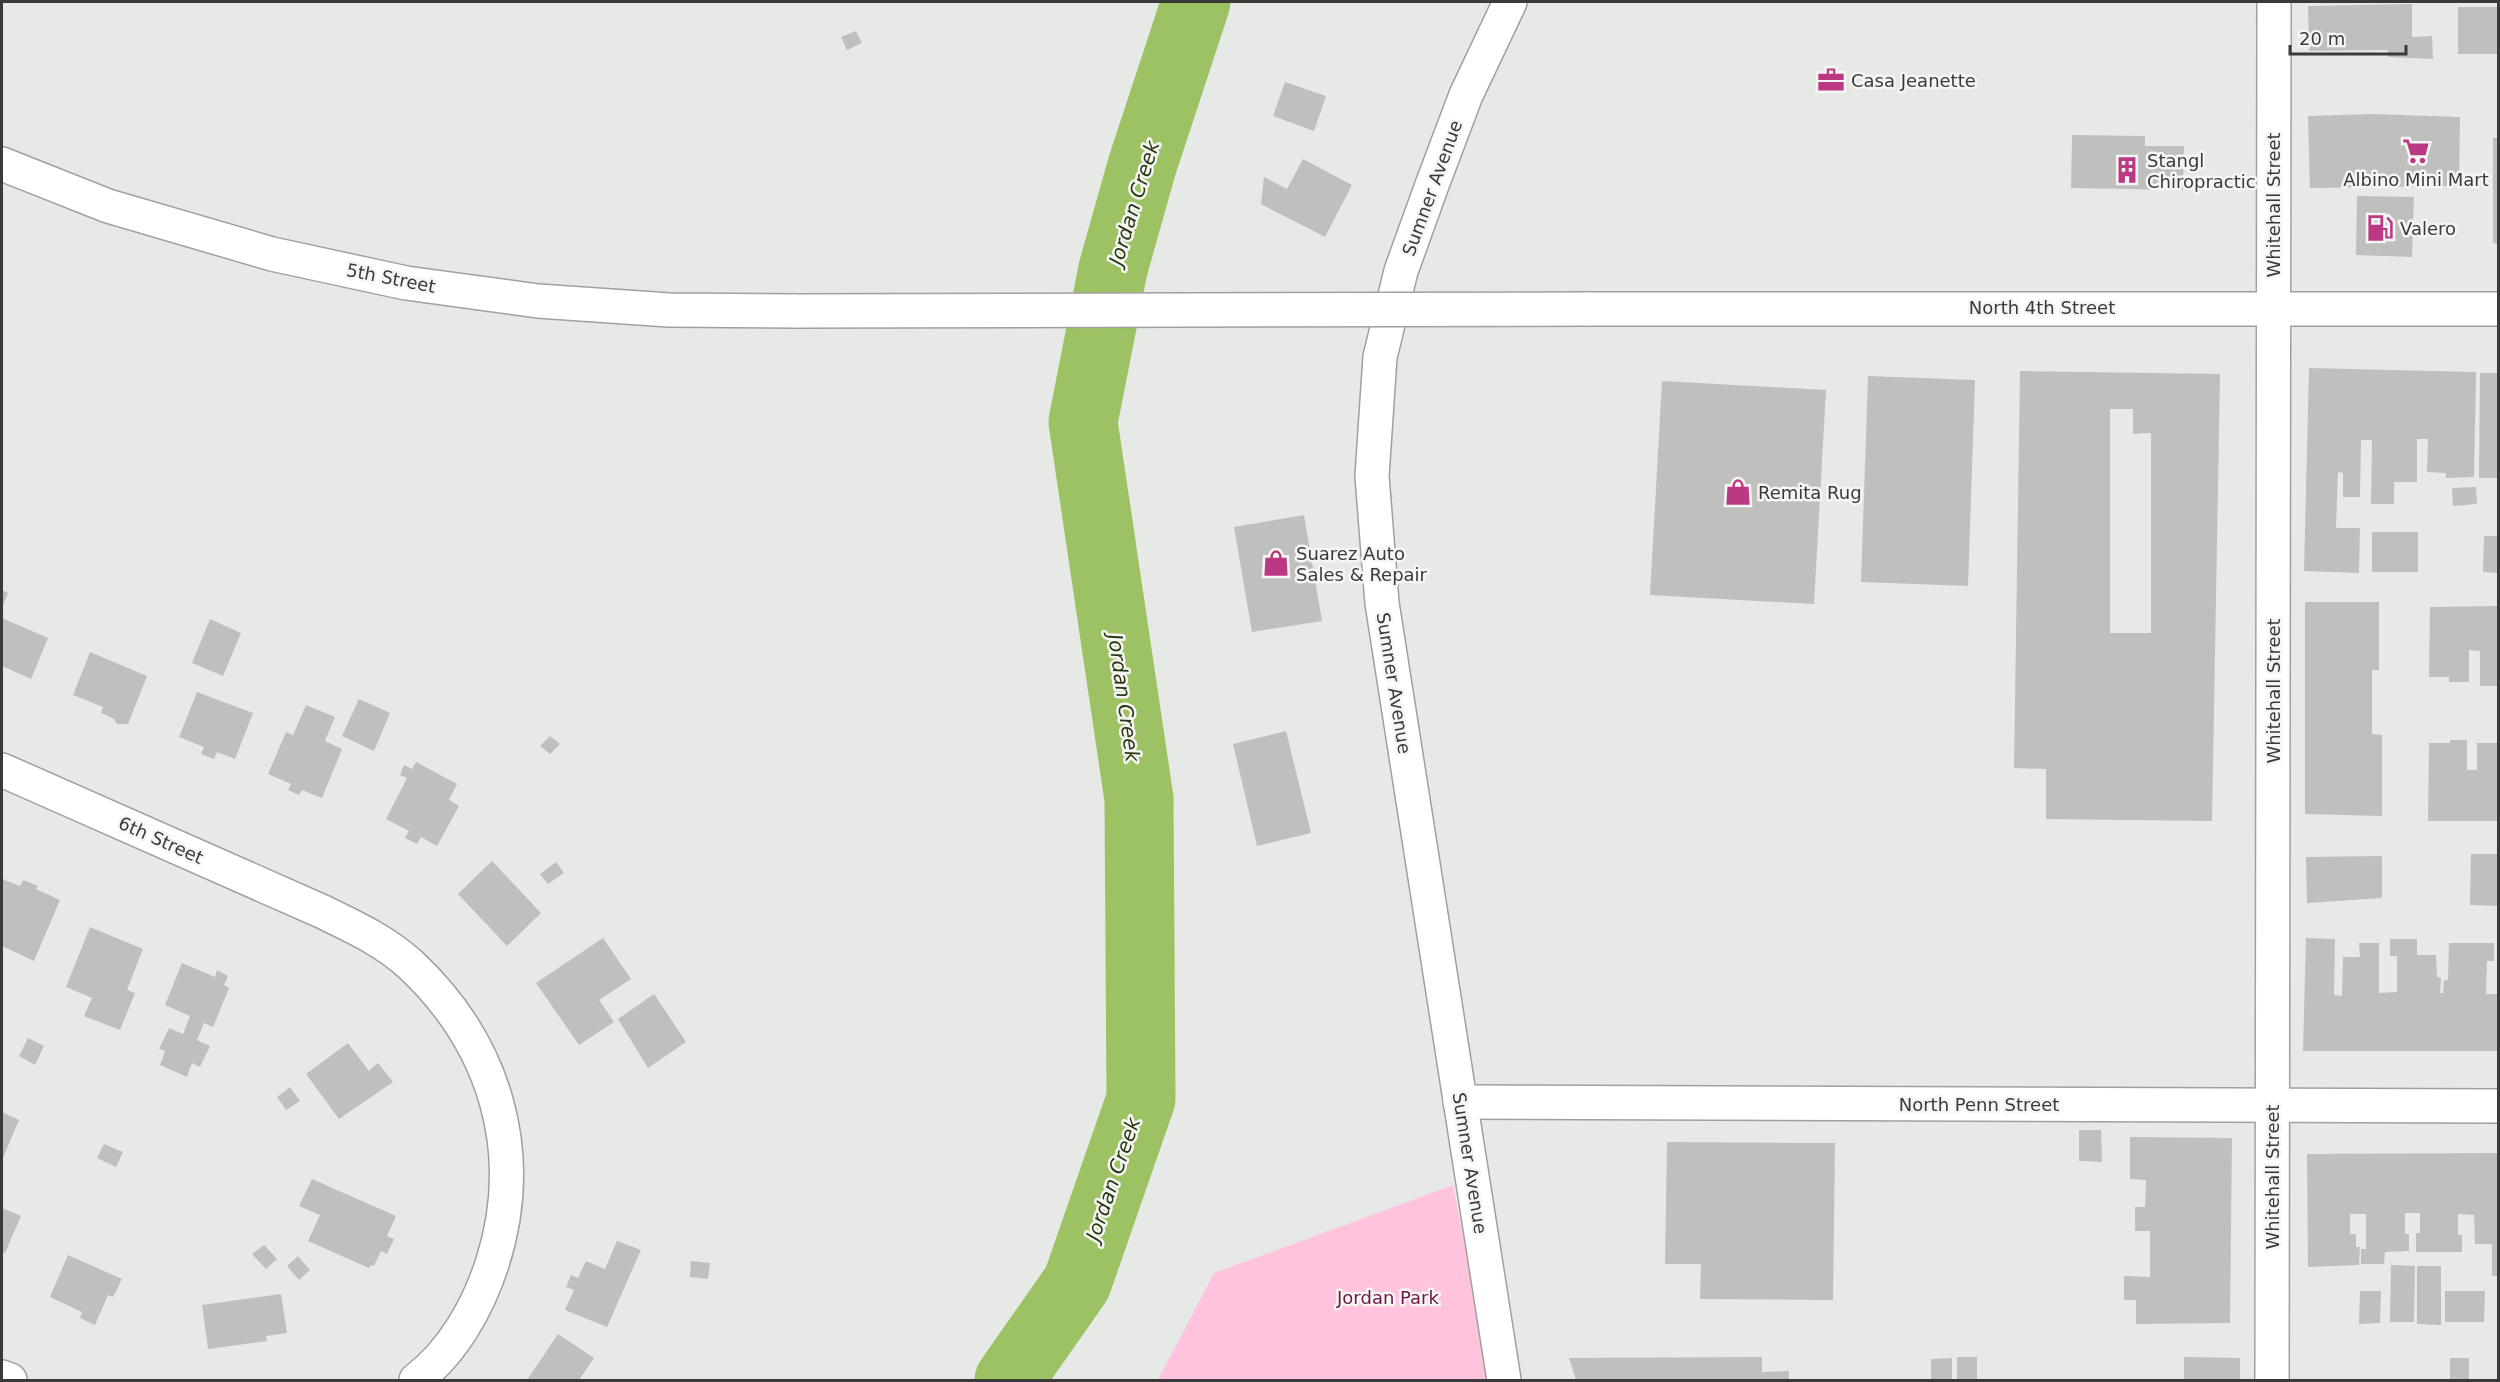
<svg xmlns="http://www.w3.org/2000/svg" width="2500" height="1382" viewBox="0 0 2500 1382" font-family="'DejaVu Sans',sans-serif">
<rect width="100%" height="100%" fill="#e7e9e6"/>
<polygon fill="#ffc3de" points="1453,1185 1491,1380 1158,1380 1214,1273"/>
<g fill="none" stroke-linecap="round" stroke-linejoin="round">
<polyline stroke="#9cc264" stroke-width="69" points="1009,1380 1077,1283 1141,1099 1139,799 1083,422 1113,269 1142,166 1196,2"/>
</g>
<g fill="#bfc0bd" fill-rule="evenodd">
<polygon points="2412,4 2412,37 2432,36 2433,59 2388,57 2388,50 2309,51 2308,6"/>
<rect x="2458" y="7" width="40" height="47"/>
<polygon points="856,31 862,43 847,50 841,37"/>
<polygon points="1285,82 1326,96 1314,131 1273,116"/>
<polygon points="2372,114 2460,117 2459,186 2310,188 2308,116"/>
<polygon points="2072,135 2145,136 2145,146 2184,146 2183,190 2071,188"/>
<polygon points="2493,138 2498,138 2498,244 2493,243"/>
<polygon points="1303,159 1352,185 1325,237 1261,204 1264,177 1287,189"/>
<polygon points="2357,196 2414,197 2412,257 2356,255"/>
<polygon points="2309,368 2476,372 2474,477 2446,478 2446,473 2427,472 2428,439 2417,439 2417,482 2394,482 2394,504 2371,504 2372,440 2361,440 2360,497 2343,497 2343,473 2338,472 2336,528 2360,528 2359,573 2304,571"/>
<path d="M2020,371L2220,374L2212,821L2046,819V769L2014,768ZM2110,409H2133V434L2151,433V633H2110Z"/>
<polygon points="2480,373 2498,373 2498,478 2479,478"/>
<polygon points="1868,376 1975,380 1968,586 1861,582"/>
<polygon points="1662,381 1826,390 1814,604 1650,595"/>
<polygon points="2476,487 2477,504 2453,506 2452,488"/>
<polygon points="1304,515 1322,621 1252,632 1234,527"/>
<rect x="2372" y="532" width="46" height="40"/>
<polygon points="2484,536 2498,536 2498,573 2483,572"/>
<polygon points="2,590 8,593 2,608"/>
<polygon points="2305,602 2379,602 2379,670 2372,670 2372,734 2382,735 2382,816 2305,814"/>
<polygon points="2498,606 2498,686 2480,686 2480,651 2469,650 2469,682 2449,682 2449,677 2429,677 2430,607"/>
<polygon points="2,618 48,638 31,679 2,666"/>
<polygon points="210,619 241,633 223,676 192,663"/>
<polygon points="90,652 147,676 128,724 117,724 114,719 101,713 103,707 73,695"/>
<polygon points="197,692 253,713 235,759 217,752 214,759 201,754 204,747 179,737"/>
<polygon points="359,699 390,713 374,751 342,736"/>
<polygon points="306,705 335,717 325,741 342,749 322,798 302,790 299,795 288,790 291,784 268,774 286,732 293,735"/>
<polygon points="1286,731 1311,833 1257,846 1233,744"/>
<polygon points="550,736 560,744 550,754 540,746"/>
<polygon points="2450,740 2467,740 2467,770 2477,770 2477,743 2498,743 2498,821 2428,821 2429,743 2450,743"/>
<polygon points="416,762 457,784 449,800 459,806 437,846 421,837 417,844 405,838 409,831 386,819 407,778 400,775 404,765 412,769"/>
<polygon points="2471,854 2497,854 2498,902 2496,906 2470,905"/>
<polygon points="2382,856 2382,898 2307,903 2306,857"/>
<polygon points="492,861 541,913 507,946 458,894"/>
<polygon points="556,862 564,873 548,884 540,874"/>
<polygon points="2,879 20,886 23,880 38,886 36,889 60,900 34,961 2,946"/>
<polygon points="90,927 143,949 127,990 135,993 120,1030 84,1016 92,998 66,987"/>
<polygon points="603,938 631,979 599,1000 614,1022 579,1045 536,983"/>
<polygon points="2306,938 2335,939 2334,995 2342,996 2343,957 2360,957 2359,943 2379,943 2379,993 2397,992 2397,956 2390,956 2390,939 2417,939 2417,955 2436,955 2437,977 2441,978 2440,993 2443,993 2444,980 2448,980 2449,943 2494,943 2494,961 2487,961 2486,994 2498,994 2498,1051 2303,1051"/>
<polygon points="182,963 215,977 217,970 228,976 224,985 229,988 213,1027 204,1023 197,1040 210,1046 200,1067 192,1063 187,1077 160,1065 165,1051 159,1049 169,1028 183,1034 190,1016 165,1005"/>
<polygon points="654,994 686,1042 648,1068 618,1019"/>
<polygon points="28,1038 44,1046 35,1065 19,1056"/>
<polygon points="348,1043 369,1071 378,1063 393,1082 339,1119 306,1074"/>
<polygon points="290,1087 300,1101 286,1110 277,1097"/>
<polygon points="2,1112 19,1120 2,1160"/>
<polygon points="2079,1130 2101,1130 2102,1162 2079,1161"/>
<polygon points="2130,1137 2232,1138 2230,1323 2136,1324 2136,1300 2124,1300 2124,1276 2150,1277 2150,1231 2135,1231 2135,1207 2145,1207 2146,1180 2130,1179"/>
<polygon points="1667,1142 1835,1143 1833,1300 1700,1299 1701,1264 1665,1264"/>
<polygon points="104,1144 123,1152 116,1167 97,1158"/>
<polygon points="2498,1153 2498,1276 2492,1276 2492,1244 2475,1244 2474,1215 2458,1214 2458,1235 2462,1235 2462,1252 2416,1252 2416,1233 2420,1233 2420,1213 2405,1213 2405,1234 2409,1234 2409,1251 2385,1252 2384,1264 2361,1264 2361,1249 2366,1249 2366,1214 2350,1214 2350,1234 2356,1234 2356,1247 2360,1247 2359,1265 2308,1267 2307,1154"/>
<polygon points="312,1179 396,1216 387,1236 394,1239 387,1254 381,1251 374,1266 371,1265 369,1268 308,1241 320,1215 299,1206"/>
<polygon points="2,1208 21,1216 5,1253 2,1252"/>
<polygon points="617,1241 641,1250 607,1327 565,1310 574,1290 566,1287 571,1275 578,1278 586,1261 605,1269"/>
<polygon points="264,1245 277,1259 266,1269 252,1254"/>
<polygon points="68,1255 122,1279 113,1297 108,1295 95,1325 80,1318 82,1312 50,1297"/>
<polygon points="298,1256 310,1270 299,1280 287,1266"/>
<polygon points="691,1261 710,1263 708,1279 690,1277"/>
<polygon points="2391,1265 2415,1266 2414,1322 2390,1322"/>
<polygon points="2417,1266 2441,1266 2441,1325 2417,1324"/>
<polygon points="2360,1291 2381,1291 2380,1323 2359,1324"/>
<polygon points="2445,1291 2485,1291 2484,1322 2445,1322"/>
<polygon points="281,1294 287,1333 266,1336 267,1341 208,1349 202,1305"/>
<polygon points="558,1334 594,1358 579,1380 527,1380"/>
<polygon points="1762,1357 1762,1372 1789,1371 1789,1380 1576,1380 1569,1358"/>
<rect x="1957" y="1357" width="20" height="23"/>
<polygon points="2184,1357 2240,1358 2240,1380 2184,1380"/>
<polygon points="1952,1358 1952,1380 1931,1380 1931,1359"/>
<rect x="2450" y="1358" width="19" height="22"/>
</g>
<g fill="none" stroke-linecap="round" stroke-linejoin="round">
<defs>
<g id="street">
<path d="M2,770L321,911C352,926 385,941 411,965C495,1044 528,1152 492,1264C478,1307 453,1352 416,1380"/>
<polyline points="1460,1102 2498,1106"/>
<polyline points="2,1377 10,1380"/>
<polyline points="2272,1380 2274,2"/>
</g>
<g id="secondary">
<polyline points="2,164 108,206 272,254 406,283 538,301 669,310 796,311"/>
<polyline points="1586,309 2498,309"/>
<polyline points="1504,1380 1382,603 1372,476 1380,357 1401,271 1432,185 1466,95 1510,2"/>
</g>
</defs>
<use href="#street" stroke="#a0a19e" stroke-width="36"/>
<use href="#secondary" stroke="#a0a19e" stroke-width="36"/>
<use href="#street" stroke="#fff" stroke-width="33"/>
<use href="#secondary" stroke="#fff" stroke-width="33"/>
<defs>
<polyline id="secondary-bridge" points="796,311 1586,309"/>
</defs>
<use href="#secondary-bridge" stroke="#a0a19e" stroke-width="36" stroke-linecap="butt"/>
<use href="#secondary-bridge" stroke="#fff" stroke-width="33"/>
</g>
<defs>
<symbol id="office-bare" viewBox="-9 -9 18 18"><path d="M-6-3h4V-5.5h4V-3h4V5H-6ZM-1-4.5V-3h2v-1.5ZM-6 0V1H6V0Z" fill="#ba3982" stroke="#f5f6f3" stroke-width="2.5" paint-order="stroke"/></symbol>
<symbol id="supermarket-bare" viewBox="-9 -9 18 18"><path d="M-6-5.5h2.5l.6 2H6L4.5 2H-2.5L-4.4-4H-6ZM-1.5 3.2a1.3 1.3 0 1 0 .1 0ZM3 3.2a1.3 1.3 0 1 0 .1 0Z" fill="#ba3982" stroke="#f5f6f3" stroke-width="2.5" paint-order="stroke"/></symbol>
<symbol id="building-bare" viewBox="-9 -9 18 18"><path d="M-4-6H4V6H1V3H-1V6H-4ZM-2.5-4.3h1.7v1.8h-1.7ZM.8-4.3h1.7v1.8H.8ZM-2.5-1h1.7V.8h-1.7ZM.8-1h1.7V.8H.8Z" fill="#ba3982" stroke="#f5f6f3" stroke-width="2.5" paint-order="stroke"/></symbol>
<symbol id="fuel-bare" viewBox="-9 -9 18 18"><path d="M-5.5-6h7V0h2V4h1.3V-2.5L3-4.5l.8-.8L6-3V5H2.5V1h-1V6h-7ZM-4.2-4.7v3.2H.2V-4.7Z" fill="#ba3982" stroke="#f5f6f3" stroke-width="2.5" paint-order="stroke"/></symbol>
<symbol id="shop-bare" viewBox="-9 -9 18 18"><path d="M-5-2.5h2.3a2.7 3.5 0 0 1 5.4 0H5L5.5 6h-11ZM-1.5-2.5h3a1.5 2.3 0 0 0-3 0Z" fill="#ba3982" stroke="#f5f6f3" stroke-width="2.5" paint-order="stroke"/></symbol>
</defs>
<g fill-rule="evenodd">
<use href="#office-bare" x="1812" y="61" width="38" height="38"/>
<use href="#supermarket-bare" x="2397" y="132" width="38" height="38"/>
<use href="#building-bare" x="2108" y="151" width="38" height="38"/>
<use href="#fuel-bare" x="2361" y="209" width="38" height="38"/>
<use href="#shop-bare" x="1719" y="473" width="38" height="38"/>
<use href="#shop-bare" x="1257" y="544" width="38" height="38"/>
</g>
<g text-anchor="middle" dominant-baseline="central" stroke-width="5" stroke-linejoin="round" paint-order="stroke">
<g font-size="18" fill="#393a39" stroke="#f5f6f3" text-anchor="start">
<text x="1851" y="80">Casa Jeanette</text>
<text x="2147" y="160">Stangl<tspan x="2147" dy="21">Chiropractic</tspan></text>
<text x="2416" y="179" text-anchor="middle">Albino Mini Mart</text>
<text x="2400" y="228">Valero</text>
<text x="1758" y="492">Remita Rug</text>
<text x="1296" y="553">Suarez Auto<tspan x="1296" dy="21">Sales &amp; Repair</tspan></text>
</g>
<g font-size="18" fill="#393a39" stroke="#f5f6f3">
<text transform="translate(1432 188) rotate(-70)">Sumner Avenue</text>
<text transform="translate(2273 205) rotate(-90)">Whitehall Street</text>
<text transform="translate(391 278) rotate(11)">5th Street</text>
<text x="2042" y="307">North 4th Street</text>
<text transform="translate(1394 683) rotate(81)">Sumner Avenue</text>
<text transform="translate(2273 691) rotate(-90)">Whitehall Street</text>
<text transform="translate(161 840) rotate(24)">6th Street</text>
<text x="1979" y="1104">North Penn Street</text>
<text transform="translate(1470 1163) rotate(81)">Sumner Avenue</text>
<text transform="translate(2272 1177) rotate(-90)">Whitehall Street</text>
</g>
<g font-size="18" fill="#6b1648" stroke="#f5f6f3">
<text x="1388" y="1297">Jordan Park</text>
</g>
<g font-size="20" font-style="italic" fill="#28360f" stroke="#f5f6f3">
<text transform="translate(1134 203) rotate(-73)">Jordan Creek</text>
<text transform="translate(1124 698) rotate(82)">Jordan Creek</text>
<text transform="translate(1113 1179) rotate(-71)">Jordan Creek</text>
</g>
</g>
<rect width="2500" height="1382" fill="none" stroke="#393a39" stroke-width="6"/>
<path d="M2290 45v9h116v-9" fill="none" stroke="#393a39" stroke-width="3"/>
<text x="2299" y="45" font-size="18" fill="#393a39" stroke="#f5f6f3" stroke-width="4.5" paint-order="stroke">20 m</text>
</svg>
